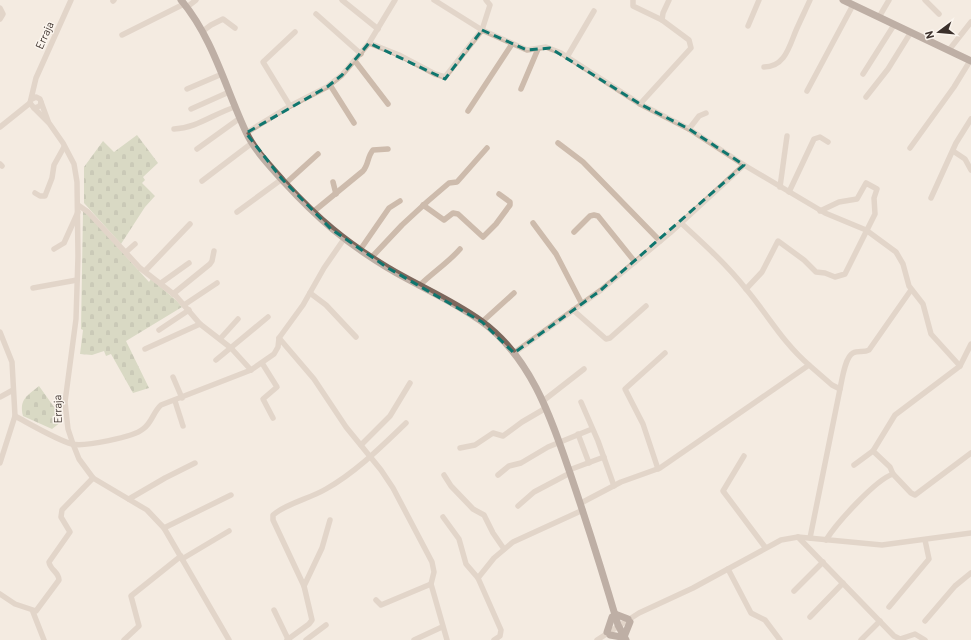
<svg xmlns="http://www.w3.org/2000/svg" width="971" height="640" viewBox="0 0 971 640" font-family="Barlow,sans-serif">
<defs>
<pattern id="cemetery-stones" width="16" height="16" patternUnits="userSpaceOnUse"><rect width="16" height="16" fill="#b8c4a0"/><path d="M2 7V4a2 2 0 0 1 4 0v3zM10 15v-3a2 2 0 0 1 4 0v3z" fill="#97a083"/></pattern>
</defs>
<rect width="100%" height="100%" fill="#f4ebe1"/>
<g fill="url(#cemetery-stones)">
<polygon points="137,135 158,163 143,177 145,180 142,183 155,196 145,207 121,244 84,203 84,167 103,141 114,152"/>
<polygon points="83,212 86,212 149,282 151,279 177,301 182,307 126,341 149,388 133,393 111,354 106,356 104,351 92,355 80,354 83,330 81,329"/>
<path d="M39,386L59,414L61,422L52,429L23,416C19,399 27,396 39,386Z"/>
</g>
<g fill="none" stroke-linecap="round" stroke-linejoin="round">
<g stroke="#cdbbac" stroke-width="5.5">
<polyline points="342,0 378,29"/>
<polyline points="434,0 482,30 527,50 546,47 561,53 640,104 689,129 744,165 670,233 601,290 514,353"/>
<polyline points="633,0 633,6 662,20"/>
<polyline points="925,0 939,14"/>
<polyline points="113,1 114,0"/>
<polyline points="187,7 196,0"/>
<polyline points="0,8 3,14 0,19"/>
<polyline points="316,14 361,54"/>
<polyline points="879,17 889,0"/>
<polyline points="748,26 759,0"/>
<polyline points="203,31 211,25 223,19 235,28"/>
<polyline points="122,35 184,4"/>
<polyline points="369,43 399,55 435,74 445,77 482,30 490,5 486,0"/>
<polyline points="949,50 971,22"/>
<polyline points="567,57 594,11"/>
<polyline points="355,61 388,104"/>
<path d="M764,67C787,67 790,42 798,26C802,17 806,9 810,0"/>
<polyline points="863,74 894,25"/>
<polyline points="330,85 354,123"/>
<polyline points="187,89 222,74"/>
<polyline points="521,89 538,49"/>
<polyline points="807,91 853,5"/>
<polyline points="866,97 888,69 911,32"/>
<polyline points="32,99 36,97 40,99 41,102 40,106 34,108 30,103 36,78 71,0"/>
<polyline points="41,102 48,121"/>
<polyline points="640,104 691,48 689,40 662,20 663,13 669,0"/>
<polyline points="290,106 263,62 295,32"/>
<polyline points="34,108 49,123 63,143 74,164 77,182 78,256 76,319 65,402 68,429 73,444 79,459 93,478 147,510 164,528 229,640"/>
<polyline points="191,109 229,92"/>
<polyline points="468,111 512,44"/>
<polyline points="0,127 30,103"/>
<path d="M174,129C197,128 213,114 235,107"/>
<polyline points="689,129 699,116 706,113"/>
<polyline points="246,133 290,106 327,87 342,75 369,43 395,0"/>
<polyline points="558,143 583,162 660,241"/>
<polyline points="910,148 954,87 970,61"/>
<polyline points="197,149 240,118"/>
<polyline points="953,151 965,159 971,170"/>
<polyline points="0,164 2,166"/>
<path d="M744,165L825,213L866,230L896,252L903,264L909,286L923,304L931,334L960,366L895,415L873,451L890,467L893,474C875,480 836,524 826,540"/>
<polyline points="202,181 252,143"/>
<polyline points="333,182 336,194"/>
<polyline points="286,183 318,154"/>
<polyline points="780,187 787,136"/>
<polyline points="789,192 814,139 820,137 828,142"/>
<polyline points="35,193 40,196 45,196 52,178 54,165 64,147"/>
<polyline points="931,198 956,143 971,119"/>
<polyline points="78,205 88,212 140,268 176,296 200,324 231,348 251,370"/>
<polyline points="423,205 444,220 453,213 458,214 483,237 496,224 510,205 510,202 499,194"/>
<polyline points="237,212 282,179"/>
<path d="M313,212L363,171C369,164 367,157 373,150L388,149"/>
<polyline points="533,223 556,254 582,304"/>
<path d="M681,223C704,244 727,265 746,289C768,315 783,343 809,365"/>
<polyline points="574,232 590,216 594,215 598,216 635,262"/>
<polyline points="54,249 64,243 78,212"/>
<polyline points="360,250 389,208 400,201"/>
<polyline points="126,252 135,244"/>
<polyline points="372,257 402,225 428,201 449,183 457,182 487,148"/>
<polyline points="145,271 190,224"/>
<polyline points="161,283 189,263"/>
<path d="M419,286C433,272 448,263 460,249"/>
<polyline points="33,288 77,280"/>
<polyline points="746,289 762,272 778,241 804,260 816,272 825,273 835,277 845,274 875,214 874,198 877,189 866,183 857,199 839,202 820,211"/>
<polyline points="310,293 326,305 356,337"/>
<polyline points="173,294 210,264 212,261 214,251"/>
<polyline points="184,305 217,283"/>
<polyline points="573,310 606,339 610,338 646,306"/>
<polyline points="482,322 514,293"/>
<polyline points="159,330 189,310"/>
<polyline points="0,332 12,362 15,416 0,463"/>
<polyline points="279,338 314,379 346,427 381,470 393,488 432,562 434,572 431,584 447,640"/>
<polyline points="220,339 238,319"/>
<polyline points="145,349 200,324"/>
<polyline points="216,360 268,317"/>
<polyline points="262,363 277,387 263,399 273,418"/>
<polyline points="960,366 971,344"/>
<polyline points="173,377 182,398"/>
<polyline points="0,397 13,390"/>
<polyline points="175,401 183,426"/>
<polyline points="543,401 584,369"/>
<polyline points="581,402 598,441 614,486"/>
<path d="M15,416C30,424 57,440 72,444C84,447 134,437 143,429C152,423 153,412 161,405L251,370L274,354L278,347L279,338L303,305L324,268L344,239"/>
<polyline points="578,434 589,463"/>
<polyline points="361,445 390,416 410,383"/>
<polyline points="460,448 475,445 493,433 503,436 522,422 546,408"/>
<polyline points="744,456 723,491 765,547"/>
<polyline points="854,465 873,451"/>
<polyline points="658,469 643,424 625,389 665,353"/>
<polyline points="569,470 604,457"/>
<polyline points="893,474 911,493 915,495 971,453"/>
<polyline points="444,475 451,486 473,509 484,515 493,533 504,549"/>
<polyline points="498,475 509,466 521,463 548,447 592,429"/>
<polyline points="129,499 165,478 195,463"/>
<path d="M581,503L621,482L660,468L809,365L832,385L840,389C842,380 845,357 853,353C858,350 864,353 869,350L911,290"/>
<polyline points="518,506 534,492 570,473"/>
<polyline points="443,517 459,539 466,564 478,578"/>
<polyline points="164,528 231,495"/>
<polyline points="798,537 894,636 900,639 915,634 925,640"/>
<polyline points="810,538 840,389"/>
<polyline points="182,559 229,531"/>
<polyline points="728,569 751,613 765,620 780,640"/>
<path d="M304,586L273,520V515C287,503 309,499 326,489C356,472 381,447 406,423"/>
<polyline points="794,591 823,562"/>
<path d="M0,594L15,604L36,611L59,580C59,572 50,570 49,562L70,532L61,517L62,510L93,478"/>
<polyline points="376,600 381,605 431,584"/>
<polyline points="889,607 929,559 925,540"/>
<polyline points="274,610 288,639"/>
<polyline points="33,612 44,640"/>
<polyline points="810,617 843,583"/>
<polyline points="925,621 955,586 971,573"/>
<polyline points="124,640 139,626 131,596 181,556"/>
<polyline points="287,640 309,624 312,620 304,586 322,548 330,520"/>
<polyline points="306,640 326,625"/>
<polyline points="414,640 442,627"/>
<polyline points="494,640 500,636 501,630 478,578 494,558 513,542 583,510"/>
<polyline points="597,640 639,613 693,588 781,540 798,537 882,545 971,533"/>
<polyline points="861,640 880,621"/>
</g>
<g stroke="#7d675c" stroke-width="7">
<path d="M181,0C213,38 225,87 246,132C254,150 271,167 284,182C318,219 345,242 388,268C418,286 452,300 481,321C531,357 551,418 570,473C587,523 603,574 618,625L626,640"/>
<polyline points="843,0 971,61"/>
<polyline points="615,614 628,619"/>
<polyline points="607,632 612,617"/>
<polyline points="610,635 621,637"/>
<polyline points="624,637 630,622"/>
</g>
</g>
<path d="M0 0H971V640H0ZM482,30L527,50L550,48L640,104L689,129L744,165L601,290L514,353L482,322L388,268L331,229L282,179L246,133L327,87L342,75L369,43L445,79Z" fill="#f4ebe1" fill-opacity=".55" fill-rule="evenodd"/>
<path fill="none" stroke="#0f766e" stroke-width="3" stroke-dasharray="8 5" stroke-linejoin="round" d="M482,30L527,50L550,48L640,104L689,129L744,165L601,290L514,353L482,322L388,268L331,229L282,179L246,133L327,87L342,75L369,43L445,79Z"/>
<g text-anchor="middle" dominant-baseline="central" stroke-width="3" stroke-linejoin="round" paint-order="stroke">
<g font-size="11" fill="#3b302b" stroke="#fbf5ee">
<text transform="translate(44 35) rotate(-66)">Erraja</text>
<text transform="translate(57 409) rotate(-91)">Erraja</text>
</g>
</g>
<g transform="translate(939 32) rotate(254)" stroke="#fbf5ee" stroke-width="3" paint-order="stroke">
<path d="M0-3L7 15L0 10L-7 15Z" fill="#3b302b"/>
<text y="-6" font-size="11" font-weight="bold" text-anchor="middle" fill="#3b302b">N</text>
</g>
</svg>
